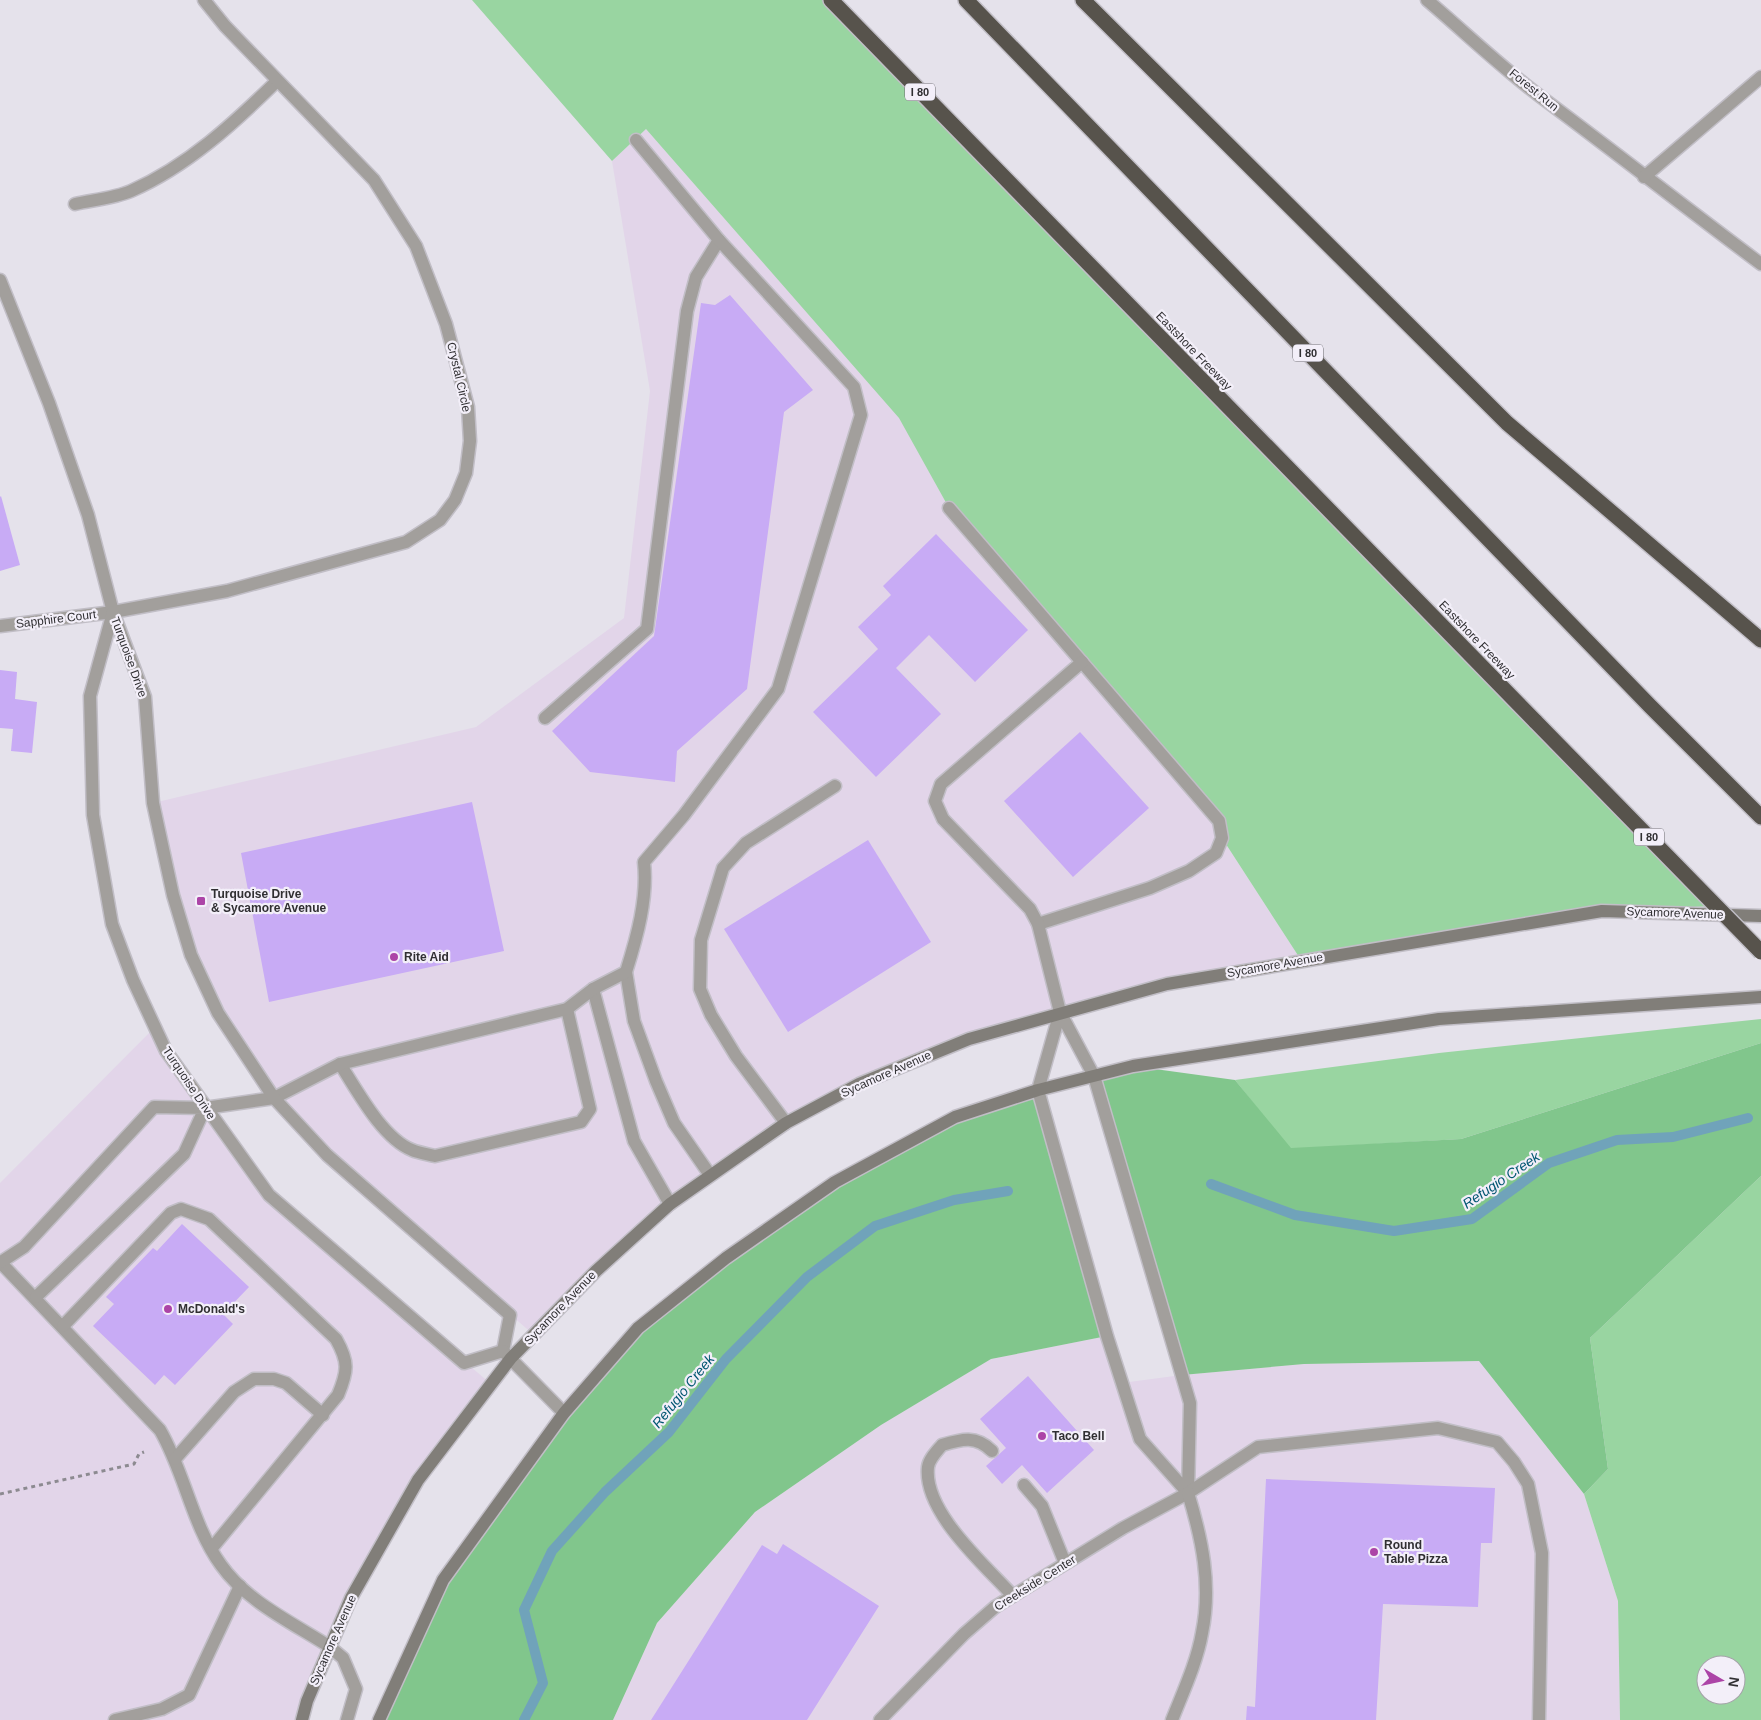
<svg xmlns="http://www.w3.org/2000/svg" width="1761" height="1720" viewBox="0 0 1761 1720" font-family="Arial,sans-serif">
<rect width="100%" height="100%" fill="#e5e2eb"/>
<g fill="#e2d5e9">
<polygon points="646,129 900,418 949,508 1219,821 1222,838 1301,960 1060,1012 859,1084 710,1175 534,1335 327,1155 274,1098 191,955 153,803 476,727 624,618 650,391 612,161"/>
<polygon points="155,1027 269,1195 491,1384 418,1480 351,1598 298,1720 0,1720 0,1183"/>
<polygon points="1107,1336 1122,1383 1182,1375 1304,1364 1479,1361 1584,1494 1618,1601 1620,1720 613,1720 657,1623 755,1512 881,1425 991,1359"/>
</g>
<g fill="#99d5a1" fill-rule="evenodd">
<polygon points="472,0 831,0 1716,906 1602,911 1301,960 1222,838 1219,821 949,508 899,418 646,129 612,161"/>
<polygon points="1761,1019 1761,1043 1461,1139 1290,1149 1235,1080 1439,1053"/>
<path d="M1761,1176V1720H1620L1618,1601L1584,1494L1608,1469L1590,1338ZM1706,1665H1736V1695H1706Z"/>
</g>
<g fill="#81c68c">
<polygon points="1761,1043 1761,1176 1590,1338 1608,1469 1584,1494 1479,1361 1304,1364 1182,1375 1094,1076 1133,1066 1235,1080 1291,1148 1461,1139"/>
<polygon points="1038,1090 1107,1336 991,1359 881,1425 755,1512 657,1623 613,1720 379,1720 443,1580 564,1413 638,1328 835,1182 955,1117"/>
</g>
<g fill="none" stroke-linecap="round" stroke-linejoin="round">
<g stroke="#70a3ba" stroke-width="10">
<polyline points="1211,1184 1295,1215 1394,1231 1472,1219 1549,1163 1617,1140 1673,1137 1748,1118"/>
<polyline points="524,1720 543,1683 524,1610 552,1551 605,1492 669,1432 726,1359 807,1277 875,1226 954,1200 1008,1191"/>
</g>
</g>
<g fill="#c8abf5">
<polygon points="730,295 813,390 784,412 747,689 677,751 675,782 590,772 552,731 654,636 701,303 715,305"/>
<polygon points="1,496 20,565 0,571 0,497"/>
<polygon points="936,534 1028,630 975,682 929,635 896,668 941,714 876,777 813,712 878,649 858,627 891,595 883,586"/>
<polygon points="0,670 17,672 15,699 37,702 32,753 11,751 13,729 0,728"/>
<polygon points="1080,732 1149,808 1073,877 1004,801"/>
<polygon points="472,802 504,951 269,1002 241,853"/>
<polygon points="868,840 931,942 788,1032 724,929"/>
<polygon points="182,1224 249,1287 223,1314 233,1324 175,1385 164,1375 155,1385 93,1326 114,1304 106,1297 153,1248 157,1251"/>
<polygon points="1028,1376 1094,1450 1047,1493 1022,1465 1002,1484 986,1466 1006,1448 980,1419"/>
<polygon points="1266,1479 1495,1488 1492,1543 1481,1543 1478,1607 1383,1604 1376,1720 1246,1720 1247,1706 1255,1707"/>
<polygon points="783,1544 879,1606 807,1720 651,1720 762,1545 777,1554"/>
</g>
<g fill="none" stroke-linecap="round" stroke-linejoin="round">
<defs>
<g id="service">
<polyline points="949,508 1219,821 1222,838 1216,853 1189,871 1150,888 1038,924"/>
<polyline points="545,718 647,629 687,311 696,277 719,240"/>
<polyline points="626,972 634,1021 656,1081 674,1123 710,1175"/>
<polyline points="593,989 634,1141 670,1204"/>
<polyline points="1060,1012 1038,1090 1107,1336 1140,1439 1188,1493 1190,1403 1094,1076 1060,1012 1038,924 1030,909 943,819 935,801 941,784 1082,662"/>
<path d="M340,1064C357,1090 382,1138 412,1150C419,1153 427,1154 435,1156L581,1122L590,1109L567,1009"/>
<path d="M205,1108L274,1098L340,1064L567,1009L593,989L626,972C637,937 648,898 644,862L684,815L778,689L861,415L854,387L719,240L636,140"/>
<polyline points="786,1123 736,1056 711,1015 700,989 701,940 723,868 746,843 835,786"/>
<path d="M0,1262L160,1430C185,1473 192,1525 221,1565C247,1602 293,1623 330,1647"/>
<polyline points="1,1262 24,1247 154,1107 205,1108 184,1154 36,1297"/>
<path d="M63,1326L171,1213L181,1209L209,1219L336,1339C349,1362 348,1371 338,1395L212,1548"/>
<path d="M992,1451C976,1435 962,1439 942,1445C937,1451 929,1459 928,1467C923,1512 985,1565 1013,1596"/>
<polyline points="175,1459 234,1392 254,1379 274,1379 286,1383 323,1415"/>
<polyline points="1024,1485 1042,1506 1065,1563"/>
<polyline points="115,1720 162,1709 189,1695 240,1586"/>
<polyline points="880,1720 964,1634 995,1607 1123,1528 1188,1493 1258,1447 1438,1428 1497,1442 1514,1462 1528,1484 1542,1553 1539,1720"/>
<path d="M1172,1720C1183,1692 1197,1662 1202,1633C1212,1585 1202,1539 1188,1493"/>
</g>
<g id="minor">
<path d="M1427,0C1467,34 1506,72 1549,103C1620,156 1690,211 1761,264"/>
<polyline points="1644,177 1761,77"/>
<path d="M75,204C93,200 115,198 131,191C188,166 234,123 277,81"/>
<polyline points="0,626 113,612 227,591 406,542 440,520 455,500 466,473 470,441 468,407 446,324 416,246 374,180 225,26 204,0"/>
</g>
<g id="tertiary">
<polyline points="0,280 49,403 88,515 113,612 145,697 153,803 173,895 191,955 218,1013 274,1098 327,1155 510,1315 503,1351"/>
<polyline points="113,612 90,696 93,815 112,924 133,980 166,1051 269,1195 464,1363 503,1351"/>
<polyline points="503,1351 564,1413"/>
<polyline points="330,1647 343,1658 356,1689 347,1720"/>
</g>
<g id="secondary">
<polyline points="302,1720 307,1701 351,1598 418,1480 511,1358 596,1271 670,1204 786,1123 859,1084 969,1039 1167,984 1602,911 1761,916"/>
<polyline points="379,1720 443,1580 564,1413 638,1328 726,1258 835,1182 955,1117 1038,1090 1133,1066 1439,1019 1761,997"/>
</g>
<g id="motorway">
<polyline points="831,0 1536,722"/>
<polyline points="966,0 1650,706 1761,817"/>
<polyline points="1083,0 1507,423 1761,640"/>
</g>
</defs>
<use href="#service" stroke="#c1bec6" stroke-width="15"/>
<use href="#minor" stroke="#c1bec6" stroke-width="15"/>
<use href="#tertiary" stroke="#c1bec6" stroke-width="15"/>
<use href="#secondary" stroke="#c1bec6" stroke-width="15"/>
<use href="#motorway" stroke="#c1bec6" stroke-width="18"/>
<polyline stroke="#8c8a90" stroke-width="3" stroke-dasharray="4 4" stroke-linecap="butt" points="0,1494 134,1464 139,1454 144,1452"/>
<use href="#service" stroke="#a29f9c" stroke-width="12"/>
<use href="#minor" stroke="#a29f9c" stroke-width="12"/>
<use href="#tertiary" stroke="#a29f9c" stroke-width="12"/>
<use href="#secondary" stroke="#817e79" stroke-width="12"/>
<use href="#motorway" stroke="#57534c" stroke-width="15"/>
<defs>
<polyline id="motorway-bridge" points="1536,722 1761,952"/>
</defs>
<use href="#motorway-bridge" stroke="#c1bec6" stroke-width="18" stroke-linecap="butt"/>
<use href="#motorway-bridge" stroke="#57534c" stroke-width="15"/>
</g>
<g fill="#ac44a7" stroke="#f3eff9" stroke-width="2">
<rect x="196" y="896" width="10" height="10" rx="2.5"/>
<circle cx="394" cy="957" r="5"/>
<circle cx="168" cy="1309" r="5"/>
<circle cx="1042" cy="1436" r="5"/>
<circle cx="1374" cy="1552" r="5"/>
</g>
<g text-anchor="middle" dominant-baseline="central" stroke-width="4.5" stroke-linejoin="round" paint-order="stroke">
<g fill="#f3eff9" stroke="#6a696e" stroke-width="1">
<rect x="905" y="83.5" width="30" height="17" rx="4"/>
<rect x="1293" y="344.5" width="30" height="17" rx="4"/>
<rect x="1634" y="828.5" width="30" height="17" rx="4"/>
</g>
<g font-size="11" font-weight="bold" fill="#302f32">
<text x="920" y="92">I 80</text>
<text x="1308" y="353">I 80</text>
<text x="1649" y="837">I 80</text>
</g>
<g font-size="12" fill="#302f32" stroke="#f3eff9">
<text transform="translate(1534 90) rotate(39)">Forest Run</text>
<text transform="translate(1194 351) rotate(46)">Eastshore Freeway</text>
<text transform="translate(459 377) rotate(77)">Crystal Circle</text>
<text transform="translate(56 619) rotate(-7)">Sapphire Court</text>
<text transform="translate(1477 640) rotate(46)">Eastshore Freeway</text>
<text transform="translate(129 657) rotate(70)">Turquoise Drive</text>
<text transform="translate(1675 913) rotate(2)">Sycamore Avenue</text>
<text transform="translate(1275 965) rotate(-10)">Sycamore Avenue</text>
<text transform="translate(886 1074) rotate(-24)">Sycamore Avenue</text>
<text transform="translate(189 1083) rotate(56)">Turquoise Drive</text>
<text transform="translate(560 1308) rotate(-46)">Sycamore Avenue</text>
<text transform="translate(1035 1583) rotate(-32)">Creekside Center</text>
<text transform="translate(333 1640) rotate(-66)">Sycamore Avenue</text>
</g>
<g font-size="12" font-weight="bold" fill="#302f32" stroke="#f3eff9" text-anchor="start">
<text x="211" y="894">Turquoise Drive<tspan x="211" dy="14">&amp; Sycamore Avenue</tspan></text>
<text x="404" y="957">Rite Aid</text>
<text x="178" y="1309">McDonald's</text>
<text x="1052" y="1436">Taco Bell</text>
<text x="1384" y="1545">Round<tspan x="1384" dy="14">Table Pizza</tspan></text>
</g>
<g font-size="14" font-style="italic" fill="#005671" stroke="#f3eff9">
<text transform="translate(1501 1180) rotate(-34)">Refugio Creek</text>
<text transform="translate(683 1391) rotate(-51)">Refugio Creek</text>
</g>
</g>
<g transform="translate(1721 1680) rotate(99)"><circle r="24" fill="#f3eff9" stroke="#a5a2a9"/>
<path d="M0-4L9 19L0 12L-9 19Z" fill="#ac44a7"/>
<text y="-8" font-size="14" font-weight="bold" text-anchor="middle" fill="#302f32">N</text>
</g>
</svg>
